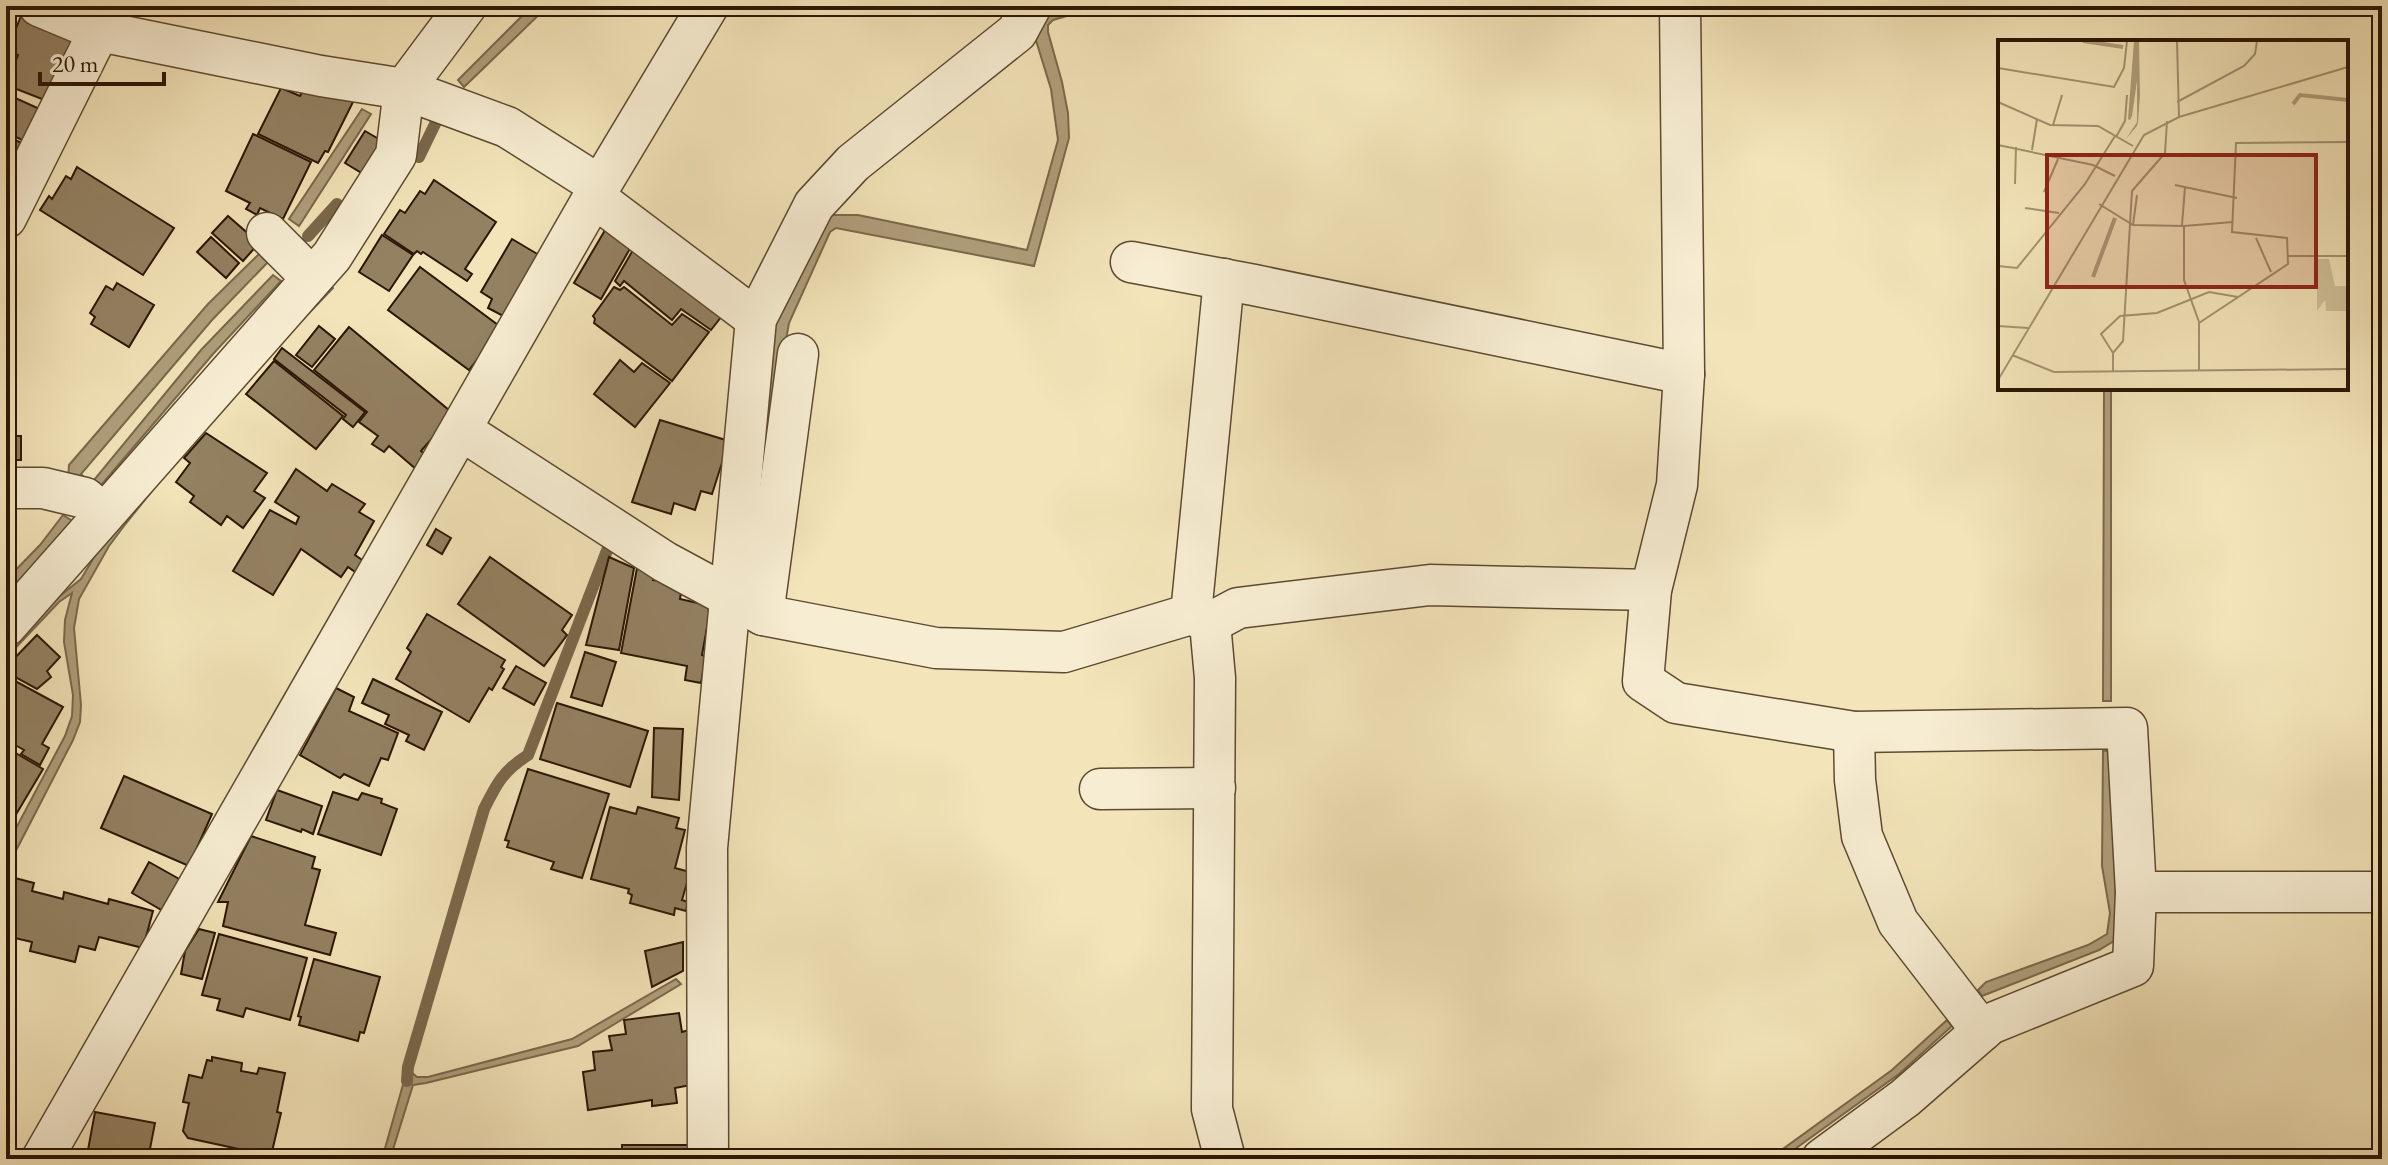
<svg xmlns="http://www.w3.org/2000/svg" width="2388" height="1165" viewBox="0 0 2388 1165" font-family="'EB Garamond',serif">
<rect width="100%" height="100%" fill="#f3e4b9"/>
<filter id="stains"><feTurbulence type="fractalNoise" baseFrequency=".0025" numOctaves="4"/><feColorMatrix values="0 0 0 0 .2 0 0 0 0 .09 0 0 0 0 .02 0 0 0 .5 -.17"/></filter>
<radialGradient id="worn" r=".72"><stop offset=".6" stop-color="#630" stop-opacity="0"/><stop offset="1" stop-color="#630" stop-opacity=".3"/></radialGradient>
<g fill="#af9e7b" stroke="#7a684b" stroke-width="2">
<polygon points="532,6 548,6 464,87 458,80"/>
<polygon points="1063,6 1101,6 1053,20 1048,25 1048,32 1062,82 1068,113 1069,138 1034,266 836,228 830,232 789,323 784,351 754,568 766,326 818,215 858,215 1027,250 1058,140 1051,89 1034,34 1043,12"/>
<polygon points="362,109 371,114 299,226 289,219"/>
<polygon points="259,254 267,259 267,263 212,320 81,474 90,485 201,350 273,275 281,281 213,354 97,490 68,481 69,465 208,304"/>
<polygon points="328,283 333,288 219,407 124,526 109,546 79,599 74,628 81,705 80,722 73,740 6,870 6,847 65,736 72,716 73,695 64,642 65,620 72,593 59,602 6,658 6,649 36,615 81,579 103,542 215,400"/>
<polygon points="2104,388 2131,388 2113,388 2111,392 2111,701 2103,701"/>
<polygon points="63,515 74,522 6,599 6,580 40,545"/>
<polygon points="2114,750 2119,938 2099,950 1982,996 1978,990 1986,982 2088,945 2107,934 2110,913 2102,866 2103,751"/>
<polygon points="676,979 681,984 578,1046 426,1083 413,1085 390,1159 382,1159 406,1074 410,1071 417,1077 428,1077 572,1039"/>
<polygon points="1947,1020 1952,1026 1899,1074 1781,1159 1769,1159 1892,1070"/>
</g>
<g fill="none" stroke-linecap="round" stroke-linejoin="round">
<g stroke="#7a684b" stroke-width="12">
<polyline points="419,157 436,122"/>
<polyline points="308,236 337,204"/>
<path d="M407,1081L408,1067L484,809C497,783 503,771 528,755L608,548"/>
</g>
</g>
<g fill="#938162" stroke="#2b1603" stroke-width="2">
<polygon points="21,16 77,39 47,101 6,85 18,55 7,51"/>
<polygon points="281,88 300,96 304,89 354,100 328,152 325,151 318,163 258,134"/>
<polygon points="6,96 11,96 44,111 28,143 6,132"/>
<polygon points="365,131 384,142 365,175 345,163"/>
<polygon points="253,134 311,162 283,219 260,208 257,215 246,209 250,203 226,191"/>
<polygon points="6,136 24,144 6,178"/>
<polygon points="77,167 174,228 143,275 40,210 49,196 52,199 66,176 71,179"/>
<polygon points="434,180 496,222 465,269 472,274 467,281 423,252 421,254 417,251 414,254 384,234 400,210 405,213 420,191 425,194"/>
<polygon points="228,216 259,243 243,261 212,233"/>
<polygon points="608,225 635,240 601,299 574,283"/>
<polygon points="382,235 413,255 389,291 359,272"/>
<polygon points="211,237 239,263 226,278 197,252"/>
<polygon points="512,239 539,255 505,317 488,308 492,299 481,292"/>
<polygon points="633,250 725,312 711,330 681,309 672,320 624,281 620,286 615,281"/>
<polygon points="420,267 502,328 469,370 388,310"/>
<polygon points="117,283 154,305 129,347 91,324 95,317 90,313 106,286 113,290"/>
<polygon points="614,287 620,290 624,287 672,325 682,314 709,332 672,381 594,323 595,319 593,316"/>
<polygon points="319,326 335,339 312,367 296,355"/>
<polygon points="349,327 450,411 448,420 421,451 427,456 417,470 389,446 384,452 372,444 378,436 359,422 367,412 314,370"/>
<polygon points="282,348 365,412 353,427 343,419 346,415 274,359"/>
<polygon points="620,360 634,372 642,363 670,383 635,427 594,394"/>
<polygon points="274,361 343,416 316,449 246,394"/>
<polygon points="660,420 729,441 712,494 701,491 695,510 674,503 671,514 632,502"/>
<polygon points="206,433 267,473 254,491 265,498 243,528 227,516 221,525 190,502 194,496 176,482 190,463 184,458"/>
<rect x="6" y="436" width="15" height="24"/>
<polygon points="296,469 327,491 332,484 365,504 359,512 374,521 355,555 365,562 358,574 348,567 341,577 301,549 273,595 233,571 270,510 296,524 299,517 275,502"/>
<polygon points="436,529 451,538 442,554 427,545"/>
<polygon points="490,557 572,615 562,630 567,635 544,666 458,604"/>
<polygon points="609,557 634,568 619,650 586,645"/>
<polygon points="637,568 656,572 653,580 682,585 680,599 711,606 702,655 706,657 701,683 685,680 687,666 621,653"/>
<polygon points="427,614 505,660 501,667 504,669 492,690 489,688 469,722 396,679 411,652 407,648"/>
<polygon points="37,635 60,657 47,671 51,677 37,689 6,672 6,667"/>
<polygon points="585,652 616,662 602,706 571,697"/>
<polygon points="516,666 546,683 534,705 503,688"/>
<polygon points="6,676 63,707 42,744 49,748 40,765 21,754 24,750 6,740"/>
<polygon points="373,679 442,712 424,750 406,741 409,735 385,724 389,715 362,703"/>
<polygon points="336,688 354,697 349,711 398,733 388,760 381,758 369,786 344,774 340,778 300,755"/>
<polygon points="557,703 648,731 630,787 540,759"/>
<polygon points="654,728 683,729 679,800 652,797"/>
<polygon points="14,752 43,769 11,823 6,820 6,767"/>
<polygon points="528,769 609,794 582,878 551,869 554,862 507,847 509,841 505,840"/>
<polygon points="124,776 212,814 189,866 101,828"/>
<polygon points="277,790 322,806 313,834 302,829 301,832 266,820"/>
<polygon points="333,792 358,800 362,793 382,799 381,803 397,809 381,855 318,834"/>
<polygon points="610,807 636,814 638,807 679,818 676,828 685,830 675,868 690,872 682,900 688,902 686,911 675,908 674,915 630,903 632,895 628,893 629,889 591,879"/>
<polygon points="251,836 315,857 312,868 320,870 305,925 336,933 330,955 223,926 228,902 218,902"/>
<polygon points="149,862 181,880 163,911 132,893"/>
<polygon points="11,877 34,883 32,891 63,899 64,892 108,904 109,899 153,911 143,948 99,937 95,950 79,946 75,962 30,951 32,942 6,936 6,898"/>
<polygon points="199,929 215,933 202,979 181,974 185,951"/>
<polygon points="219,934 307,958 290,1020 246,1008 243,1017 217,1010 220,999 202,995"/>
<polygon points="683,942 683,971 652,987 645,951"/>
<polygon points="314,959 380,977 364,1033 360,1032 358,1041 299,1025 301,1017 298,1016"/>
<polygon points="679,1013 682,1032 689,1030 696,1084 675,1088 677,1103 652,1106 652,1100 588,1110 583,1072 595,1070 593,1052 612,1050 609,1036 626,1034 624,1020"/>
<polygon points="212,1057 242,1063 241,1071 257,1074 259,1068 285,1073 277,1112 281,1113 271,1156 188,1138 183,1131 189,1103 183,1102 189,1075 202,1078 207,1060 212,1061"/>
<polygon points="95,1112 155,1123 148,1159 136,1159 88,1150"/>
<rect x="622" y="1145" width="66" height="14"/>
</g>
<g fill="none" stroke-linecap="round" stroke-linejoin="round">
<defs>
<g id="minor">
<polyline points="39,6 99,31 321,76 404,89 507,127 600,186"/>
<polyline points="1680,6 1684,374 1677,485 1651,590 1643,681 1676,703 1854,732 2127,728 2136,892 2133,966 1990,1024 1905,1098 1822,1159"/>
<polyline points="594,197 756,319"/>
<polyline points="6,218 99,31"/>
<polyline points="267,233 312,278"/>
<polyline points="1131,262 1254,285 1684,374"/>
<polyline points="461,430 665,562 763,615 936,648 1064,652 1191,614 1210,623 1215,678 1212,1109 1225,1159"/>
<polyline points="6,488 43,488 85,498 104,514"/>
<polyline points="1191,614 1224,279"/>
<polyline points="763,615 798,354"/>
<polyline points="1210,623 1238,608 1430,585 1651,590"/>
<polyline points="6,626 332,256 396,155 404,89 466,6"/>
<polyline points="1854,732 1855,780 1862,836 1898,922 1982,1031"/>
<polyline points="1100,789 1215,788"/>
<polyline points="2136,892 2382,892"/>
<polyline points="42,1159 600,186 708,6"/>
<polyline points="708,1159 707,848 756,319 814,205 853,163 1017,32 1031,6"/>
</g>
</defs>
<use href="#minor" stroke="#5d4a30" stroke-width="43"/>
<use href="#minor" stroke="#f7edd2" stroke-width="40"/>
</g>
<g transform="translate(1998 40)">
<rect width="350" height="350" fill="#f3e4b9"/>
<path d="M319,219H331L337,246H350V271H328L327,260L319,271Z" fill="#d1c19a"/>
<path d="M136,1H141L142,56L140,82L139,86L128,99L139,82V41L134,76L132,80L130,79Z" fill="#af9e7b"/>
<path fill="none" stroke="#af9e7b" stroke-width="4" d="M85,1L125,7M295,64L302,55L350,60M95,237L117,178"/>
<path fill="none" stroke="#a39270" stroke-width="2" d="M179,1L181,77M0,28L116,47L126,28L129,1M0,62L52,85L100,86L135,106M179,62L246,26L257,14L259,1M55,85L64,55M118,97L127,81L129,55M0,105L95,125L117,136M34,110L39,79M17,144L18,107M177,145L239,158M46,152L60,119M101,164L135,185L186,186V240L201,282M27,168L61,173M135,185L139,155M184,185L187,147M186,186L235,182M258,198L273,232M290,216H350M0,226L19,228L87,144L117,96M0,286L30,288M115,313L125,301L134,151L167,113L169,81M14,315L56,332L350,329M201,330V283L290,224L289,198L234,192L238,103L350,102M115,331V313L103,294L122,276L159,273L211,252L240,257M0,340L146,95L181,77L350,27"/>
<path fill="#8f2418" fill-opacity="0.15" stroke="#8f2418" stroke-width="4" d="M49,115H318V247H49Z"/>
<rect width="350" height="350" fill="none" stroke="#2b1603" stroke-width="4"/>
</g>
<rect width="2388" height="1165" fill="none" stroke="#f3e4b9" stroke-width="32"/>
<rect x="8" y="8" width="2372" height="1149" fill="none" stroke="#2b1603" stroke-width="4"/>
<rect x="16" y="16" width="2356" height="1133" fill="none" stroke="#2b1603" stroke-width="2"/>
<path d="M40 72v12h124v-12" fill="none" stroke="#2b1603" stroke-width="4"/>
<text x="52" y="72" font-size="24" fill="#2b1603" stroke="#f7edd2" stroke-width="6" paint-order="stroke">20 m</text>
<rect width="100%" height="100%" filter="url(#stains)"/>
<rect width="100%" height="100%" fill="url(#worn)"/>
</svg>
